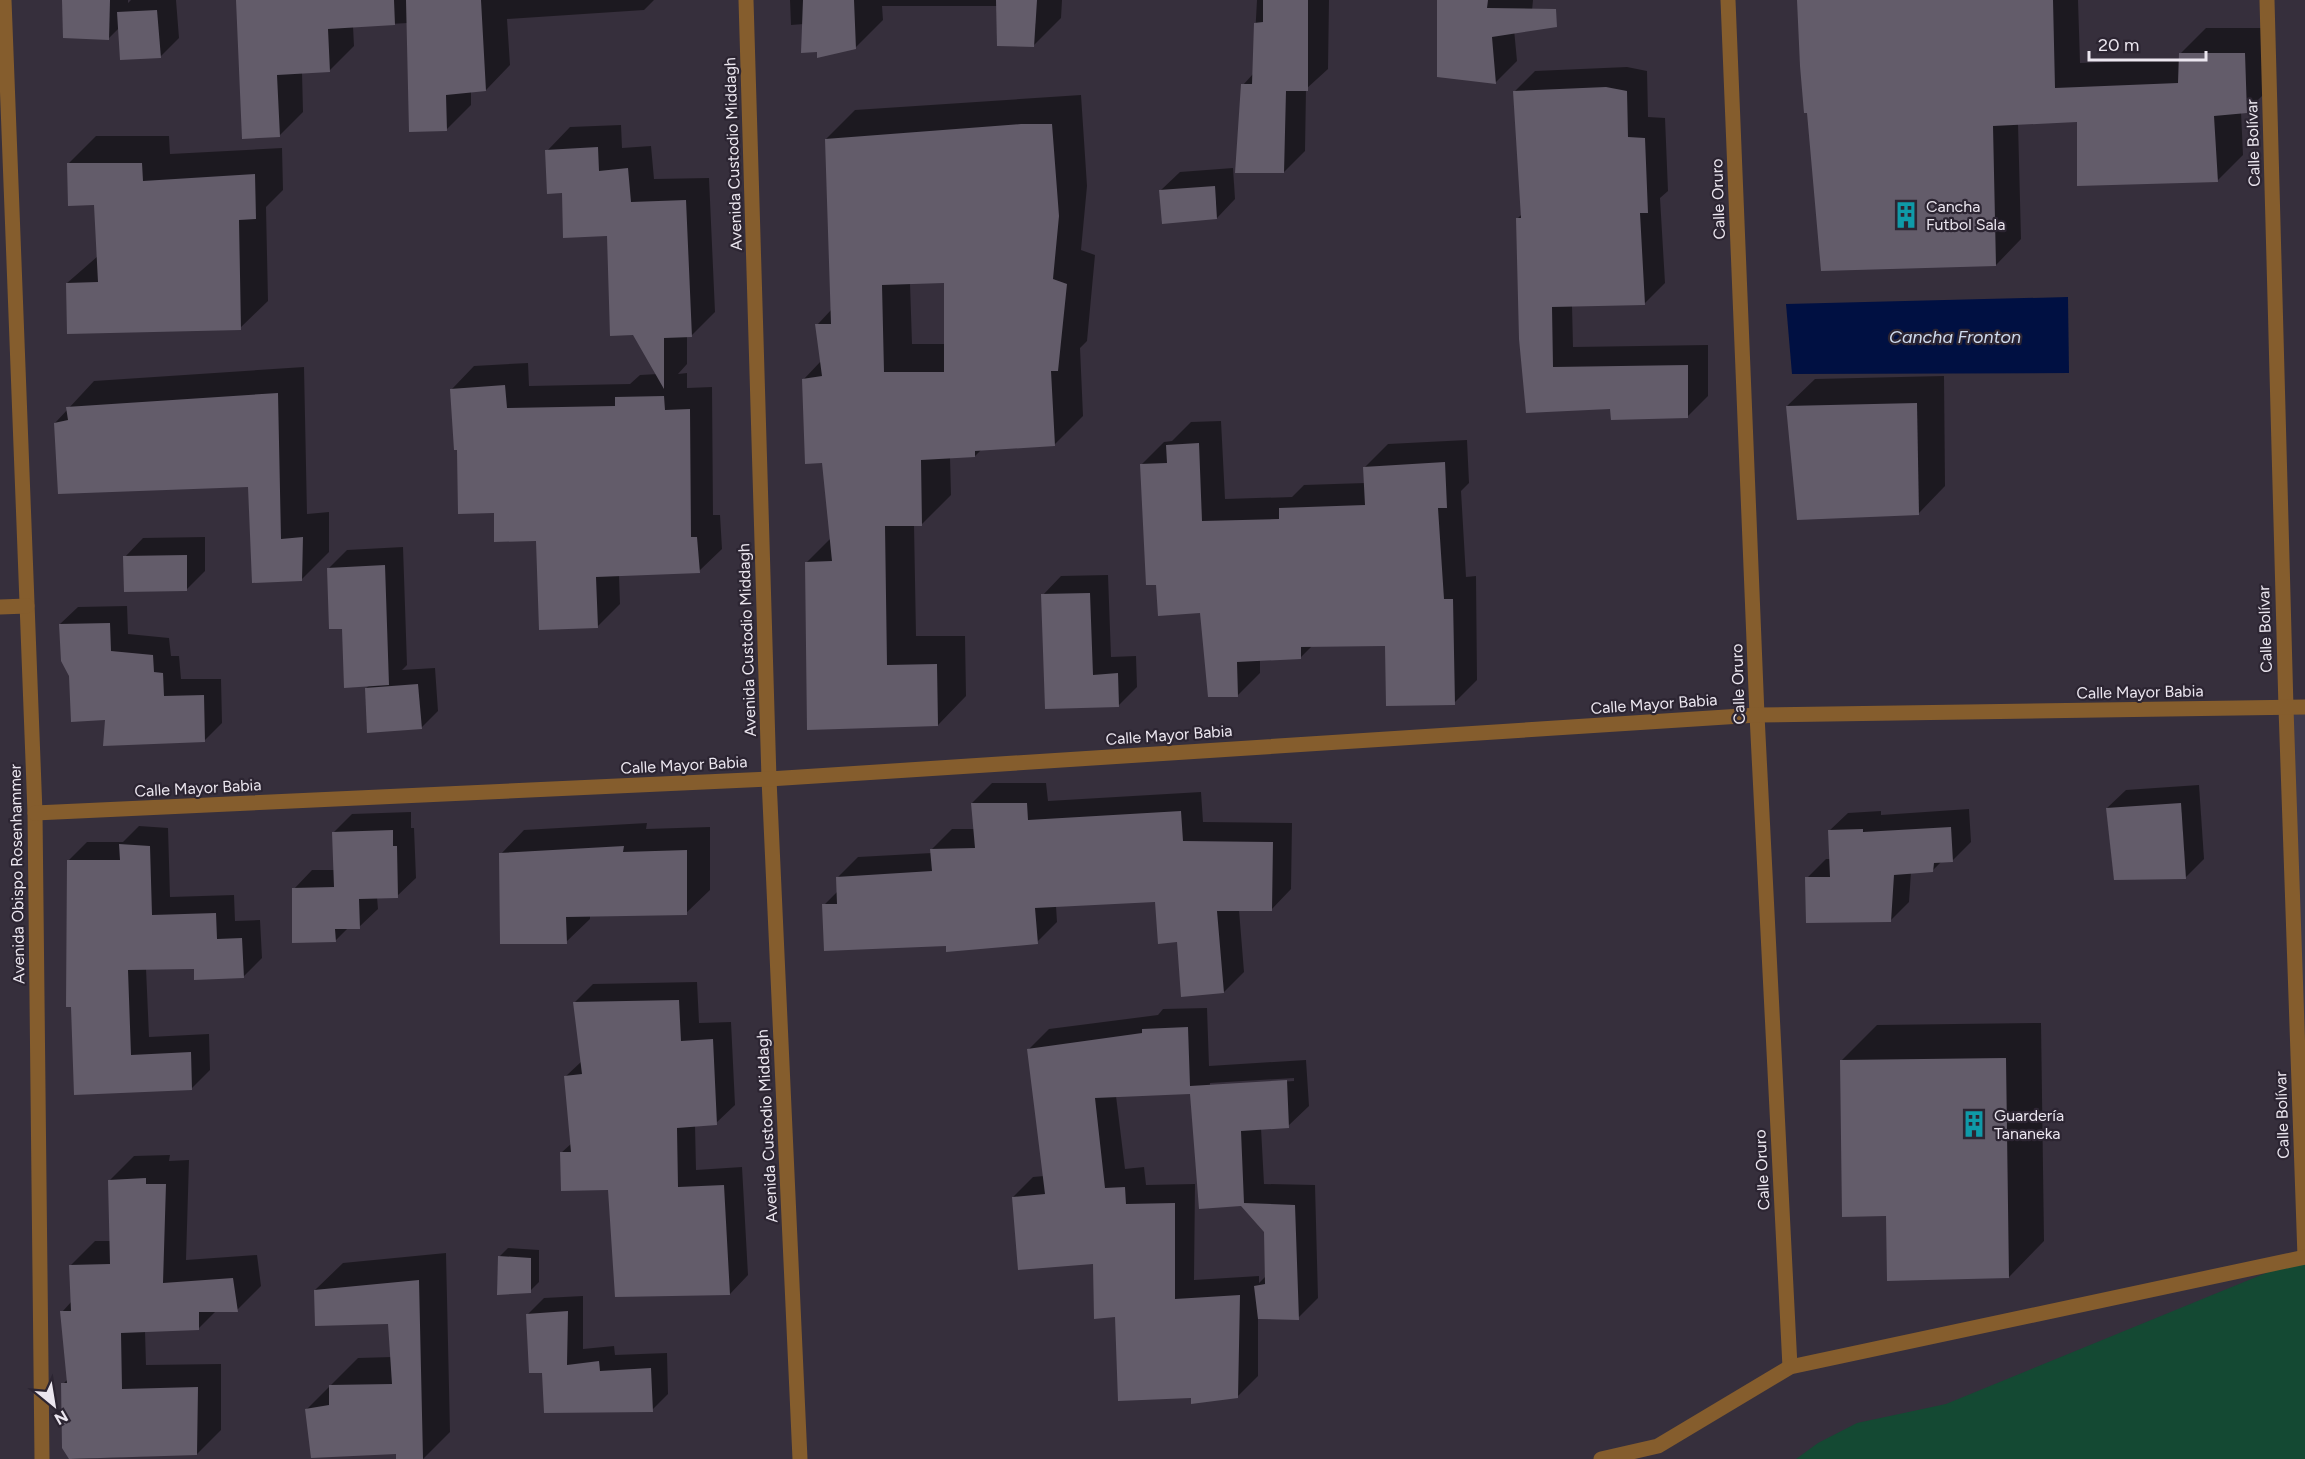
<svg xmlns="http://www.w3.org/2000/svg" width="2305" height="1459" viewBox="0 0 2305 1459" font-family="Figtree,sans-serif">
<rect width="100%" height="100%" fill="#362f3c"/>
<polygon fill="#3f3a4b" points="2305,707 2305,1257 2286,708"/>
<polygon fill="#144933" points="2305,1257 2305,1459 1796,1459 1818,1443 1857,1423 1946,1404"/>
<polygon fill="#001042" points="2068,297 2069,373 1792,374 1786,304"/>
<g fill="#0007" fill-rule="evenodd">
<polygon points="66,0 128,0 128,3 131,0 176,0 179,38 161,56 119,28 109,38"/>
<polygon points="237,0 654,0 644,10 507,19 510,65 486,90 471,91 471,105 447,129 408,23 353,26 354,46 329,71 302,72 303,112 279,136"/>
<polygon points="790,0 1062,0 1061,18 1033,46 998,6 882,6 883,20 855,48 819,50 804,24 791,25"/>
<polygon points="1257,0 1329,0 1328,69 1306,89 1305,151 1284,172 1243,85 1253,74"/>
<polygon points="1439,0 1533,0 1532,11 1514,29 1517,61 1496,82 1438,75"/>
<polygon points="1798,0 2078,0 2080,63 2180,59 2180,54 2206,28 2270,28 2272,86 2246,112 2241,112 2243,155 2217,181 2079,120 2018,123 2021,239 1996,265"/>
<polygon points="1627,67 1647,71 1648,117 1665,118 1668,191 1660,198 1665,283 1644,304 1572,305 1573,347 1708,345 1708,396 1688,416 1612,407 1527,412 1517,219 1522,214 1514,92 1535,71"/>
<path d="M1081,95L1087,186L1081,250L1095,255L1087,341L1080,348L1083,416L1054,445L982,449L975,456L950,457L951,495L922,524H914L916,636H965L966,696L938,725L809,728L806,563L831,538L823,462L804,379L821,361L817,325L832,309L826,139L855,110ZM946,281V344H912L910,283Z"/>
<polygon points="621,125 622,148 651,146 654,179 709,178 715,312 692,335 687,335 687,364 678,374 687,373 687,388 712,387 713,515 720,515 722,549 699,571 619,575 620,604 597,627 537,539 496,511 459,449 452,389 474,366 528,363 529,386 630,384 640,375 658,374 608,235 563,192 547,151 570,127"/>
<polygon points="96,136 169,136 170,154 282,148 283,190 266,207 268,301 240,328 67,283 98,256 95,203 68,164"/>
<polygon points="1233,168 1235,199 1217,218 1161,190 1180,172"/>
<polygon points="304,367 307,514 329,512 329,552 302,579 250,485 55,423 94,381"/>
<polygon points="1944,376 1945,486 1918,514 1787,406 1815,379"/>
<polygon points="1221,421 1225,499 1292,497 1304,485 1365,483 1365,467 1388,444 1467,440 1469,483 1461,491 1466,577 1476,576 1477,680 1454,703 1387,644 1313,645 1301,657 1260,659 1260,673 1237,696 1201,612 1157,583 1141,465 1164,442 1172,441 1191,422"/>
<polygon points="205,537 205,571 187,589 125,557 143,538"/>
<polygon points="403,547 407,665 402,670 435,668 438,711 421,728 366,688 370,685 328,569 347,550"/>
<polygon points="1108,575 1111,657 1136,656 1137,687 1119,705 1047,708 1043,595 1061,576"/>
<polygon points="127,606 128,634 169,638 171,656 179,656 181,679 221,679 222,723 204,741 106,719 71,676 60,624 78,607"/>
<polygon points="992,783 1046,783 1048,801 1201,792 1203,822 1292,823 1291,889 1271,910 1239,910 1244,972 1224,992 1156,900 1056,906 1057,922 1037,942 947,945 824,905 838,891 837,878 858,857 932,853 932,849 952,829 975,829 972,803"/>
<polygon points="2199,785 2204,859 2185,878 2107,808 2126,790"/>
<polygon points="1969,809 1971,842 1952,861 1942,861 1932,871 1911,872 1909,902 1890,921 1807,878 1826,859 1830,859 1829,831 1848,813 1881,811 1881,815"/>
<polygon points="411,812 411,828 414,828 416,878 397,896 377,897 378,909 359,927 349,927 335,941 294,889 312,870 335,870 334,832 352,814"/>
<polygon points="647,823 646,829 710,827 710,890 686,913 590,915 590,919 566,942 501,854 524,830"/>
<polygon points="139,826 168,828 170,897 234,895 235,921 260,920 262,958 244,976 195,968 146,968 149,1037 209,1034 210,1070 191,1089 76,1093 68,861 87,842 123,842"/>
<polygon points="697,982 699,1023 731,1022 735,1105 716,1123 695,1125 696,1170 742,1167 748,1275 730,1294 610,1188 561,1153 572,1143 566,1076 582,1061 575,1002 593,984"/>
<path d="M1207,1008L1209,1066L1306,1060L1309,1106L1288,1126L1261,1128L1264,1184L1315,1185L1318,1298L1298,1318H1258V1376L1237,1397L1192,1396L1116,1316L1094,1262L1013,1197L1033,1177L1044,1176L1029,1049L1049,1029L1158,1015L1163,1009ZM1294,1078V1081L1210,1086V1083ZM1191,1093L1241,1205L1266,1232V1276L1259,1283V1276L1194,1280L1195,1184L1146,1185L1144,1167L1125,1169L1116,1096Z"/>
<polygon points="2041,1023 2044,1241 2009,1277 1887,1214 1841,1061 1877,1025"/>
<polygon points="170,1155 169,1161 189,1160 186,1260 257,1255 261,1286 237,1310 216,1311 198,1329 145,1331 146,1365 221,1364 221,1430 197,1454 72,1459 63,1384 68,1379 62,1312 72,1301 71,1265 95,1241 111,1241 110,1180 134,1156"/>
<polygon points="508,1248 539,1250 539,1282 530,1291 499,1257"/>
<polygon points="446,1253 450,1432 423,1459 397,1459 397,1453 307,1409 358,1358 392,1357 390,1322 315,1290 343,1263"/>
<polygon points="583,1296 583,1349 614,1346 615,1355 667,1353 668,1394 652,1410 544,1371 528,1314 544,1298"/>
</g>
<g fill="#635c6a" fill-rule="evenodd">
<polygon points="62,0 110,0 109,40 63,38"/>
<polygon points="236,0 394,0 395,25 328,29 330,72 277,75 280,137 242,139"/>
<polygon points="406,0 481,0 486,91 446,95 447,131 409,132"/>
<polygon points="803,0 854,0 856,49 817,58 817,52 801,53"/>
<polygon points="996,0 1037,0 1034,47 997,46"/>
<polygon points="1263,0 1308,0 1308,91 1286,91 1284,173 1235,173 1241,84 1252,84 1254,23 1263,22"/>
<polygon points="1437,0 1488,0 1487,8 1556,9 1557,27 1492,37 1496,84 1437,77"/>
<polygon points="1797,0 2053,0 2055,88 2178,83 2179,53 2245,53 2247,113 2214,116 2218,182 2077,186 2077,122 1993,126 1996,266 1821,271 1807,113 1804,113 1800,66"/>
<polygon points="157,10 161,58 120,60 117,12"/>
<polygon points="1606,87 1627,91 1628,137 1645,138 1648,213 1640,213 1645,305 1552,307 1553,367 1688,365 1688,418 1611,420 1610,409 1526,413 1519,339 1516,218 1521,218 1513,91"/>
<path d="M1021,124H1052L1059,216L1053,279L1067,284L1058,371H1051L1055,446L975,451V457L921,460L922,526H885L887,665L937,664L938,726L807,730L805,562L832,561L822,463L805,464L802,379L822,376L815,324H831L825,139ZM944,283V372H884L882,285Z"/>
<polygon points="598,147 599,171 628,168 631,202 686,200 692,337 664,338 664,389 633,335 610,336 607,236 563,238 562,193 547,194 545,150"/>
<polygon points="67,163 142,163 143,181 255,174 256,219 239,220 241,330 67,334 66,283 98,282 94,205 68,206"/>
<polygon points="1215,186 1217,219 1162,224 1159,190"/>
<polygon points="505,385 507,408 615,406 615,397 664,396 665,410 690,409 691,537 697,537 700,573 596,577 598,628 539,630 536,541 494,542 494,513 458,514 457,450 454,450 450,389"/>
<polygon points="278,393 281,539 303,537 302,581 252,583 248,487 58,494 54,423 68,420 66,407"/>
<polygon points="1917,403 1919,515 1797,520 1786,406"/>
<polygon points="1199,443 1202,521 1279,519 1279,508 1365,505 1363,467 1445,462 1447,508 1438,508 1444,599 1453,599 1455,705 1386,706 1385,646 1301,647 1301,659 1237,662 1238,697 1208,697 1200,613 1158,616 1156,585 1146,585 1140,464 1167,463 1166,445"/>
<polygon points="187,555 187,591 124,592 123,556"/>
<polygon points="385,565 389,685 344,688 342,629 329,629 327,568"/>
<polygon points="1090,593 1093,675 1118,673 1119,707 1045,709 1041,594"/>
<polygon points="110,623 111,651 153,655 154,672 163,673 164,696 204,695 205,742 103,746 105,720 71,722 69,676 61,661 59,624"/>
<polygon points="418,684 422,729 367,733 365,688"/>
<polygon points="971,803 1027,803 1028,820 1181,811 1183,841 1273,842 1272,911 1217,911 1224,993 1181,997 1177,942 1158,944 1155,902 1035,908 1038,944 946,952 946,946 824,951 822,904 837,904 836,877 932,871 930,849 975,848"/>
<polygon points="2181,803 2186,879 2114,880 2106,808"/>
<polygon points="1951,827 1953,862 1934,863 1933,872 1894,875 1891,922 1806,923 1805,877 1830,877 1828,830 1863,829 1863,832"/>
<polygon points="393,830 393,846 397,846 398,898 359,899 360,929 335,929 336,942 292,943 292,888 334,887 332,832"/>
<polygon points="119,844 150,846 152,915 216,913 217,939 242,938 244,978 194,980 194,969 128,970 131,1055 191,1052 192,1090 74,1095 71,1007 66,1007 67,860 120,860"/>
<polygon points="624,846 623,852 687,850 687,915 566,917 567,944 500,944 499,853"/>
<polygon points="679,1000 681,1041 713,1039 717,1125 677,1128 678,1187 724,1185 730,1295 615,1297 608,1190 561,1191 560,1152 571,1152 564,1076 582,1074 573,1002"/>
<polygon points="1188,1027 1190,1086 1287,1080 1289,1128 1241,1131 1244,1203 1295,1205 1299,1320 1258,1319 1254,1286 1265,1284 1264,1232 1241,1206 1199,1209 1190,1094 1095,1098 1105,1188 1125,1187 1126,1204 1175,1203 1175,1299 1240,1295 1238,1398 1191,1404 1191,1398 1118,1401 1115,1317 1094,1319 1093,1264 1018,1270 1012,1197 1045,1194 1027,1049 1142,1033 1142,1029"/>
<polygon points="2006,1058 2009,1278 1887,1281 1886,1216 1842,1217 1840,1060"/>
<polygon points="146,1178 146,1184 166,1184 163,1283 233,1278 238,1312 199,1312 199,1330 121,1333 122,1389 198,1387 197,1455 69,1459 62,1448 61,1383 67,1383 60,1311 71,1311 69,1265 110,1264 108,1180"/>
<polygon points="498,1256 531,1258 531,1293 497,1295"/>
<polygon points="419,1280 423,1459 396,1459 396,1454 311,1458 305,1409 329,1405 329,1385 392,1384 388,1324 315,1326 314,1290"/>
<polygon points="568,1311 567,1365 599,1361 600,1371 651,1368 653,1412 544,1413 542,1373 529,1373 526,1314"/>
</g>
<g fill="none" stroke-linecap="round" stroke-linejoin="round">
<g stroke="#855d2d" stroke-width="15">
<polyline points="4,0 35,813 42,1459"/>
<polyline points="746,0 769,779 800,1459"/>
<polyline points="1728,0 1757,715 1790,1367"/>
<polyline points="2267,0 2286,708 2305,1257"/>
<polyline points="0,607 27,606"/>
<polyline points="35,813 769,779 1757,715 2305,707"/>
<polyline points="1601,1459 1658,1446 1790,1367 2305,1257"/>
</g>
</g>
<defs>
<symbol id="building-bare" viewBox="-9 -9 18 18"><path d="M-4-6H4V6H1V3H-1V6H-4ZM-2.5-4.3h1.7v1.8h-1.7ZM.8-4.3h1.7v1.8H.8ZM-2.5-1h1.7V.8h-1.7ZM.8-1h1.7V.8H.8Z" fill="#0f9aa8" stroke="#2c2532" stroke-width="2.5" paint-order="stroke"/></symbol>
</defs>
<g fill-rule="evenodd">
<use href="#building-bare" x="1887" y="196" width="38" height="38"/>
<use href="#building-bare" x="1955" y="1105" width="38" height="38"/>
</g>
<g text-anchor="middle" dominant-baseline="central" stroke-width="4.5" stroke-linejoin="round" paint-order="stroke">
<g font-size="16" fill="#ebe6ef" stroke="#2c2532">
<text transform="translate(2253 143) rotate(-92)">Calle Bolívar</text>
<text transform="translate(733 154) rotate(-92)">Avenida Custodio Middagh</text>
<text transform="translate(1718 199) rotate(-92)">Calle Oruro</text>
<text transform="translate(2265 629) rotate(-92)">Calle Bolívar</text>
<text transform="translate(747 640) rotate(-92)">Avenida Custodio Middagh</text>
<text transform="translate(1738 684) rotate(-92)">Calle Oruro</text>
<text transform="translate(2140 692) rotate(-1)">Calle Mayor Babia</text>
<text transform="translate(1654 704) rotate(-4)">Calle Mayor Babia</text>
<text transform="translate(1169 735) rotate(-4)">Calle Mayor Babia</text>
<text transform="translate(684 765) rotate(-3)">Calle Mayor Babia</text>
<text transform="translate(198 788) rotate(-3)">Calle Mayor Babia</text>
<text transform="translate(17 874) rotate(-91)">Avenida Obispo Rosenhammer</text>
<text transform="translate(2282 1115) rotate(-92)">Calle Bolívar</text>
<text transform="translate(767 1126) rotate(-93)">Avenida Custodio Middagh</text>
<text transform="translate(1762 1170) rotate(-93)">Calle Oruro</text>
</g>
<g font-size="16" fill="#ebe6ef" stroke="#2c2532" text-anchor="start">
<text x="1926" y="206">Cancha<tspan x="1926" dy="18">Futbol Sala</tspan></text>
<text x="1994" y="1115">Guardería<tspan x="1994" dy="18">Tananeka</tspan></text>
</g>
<g font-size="18" font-style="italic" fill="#cfdbef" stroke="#2c2532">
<text x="1955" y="337">Cancha Fronton</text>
</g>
</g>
<g transform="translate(54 1405) rotate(150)" stroke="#2c2532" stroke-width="4.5" paint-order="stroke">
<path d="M0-4.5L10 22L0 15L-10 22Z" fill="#ebe6ef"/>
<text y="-9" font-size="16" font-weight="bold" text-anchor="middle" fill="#ebe6ef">N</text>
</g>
<path d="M2089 51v9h117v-9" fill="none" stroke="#ebe6ef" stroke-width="3"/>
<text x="2098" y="51" font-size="18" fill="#ebe6ef" stroke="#2c2532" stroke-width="4.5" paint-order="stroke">20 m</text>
</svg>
